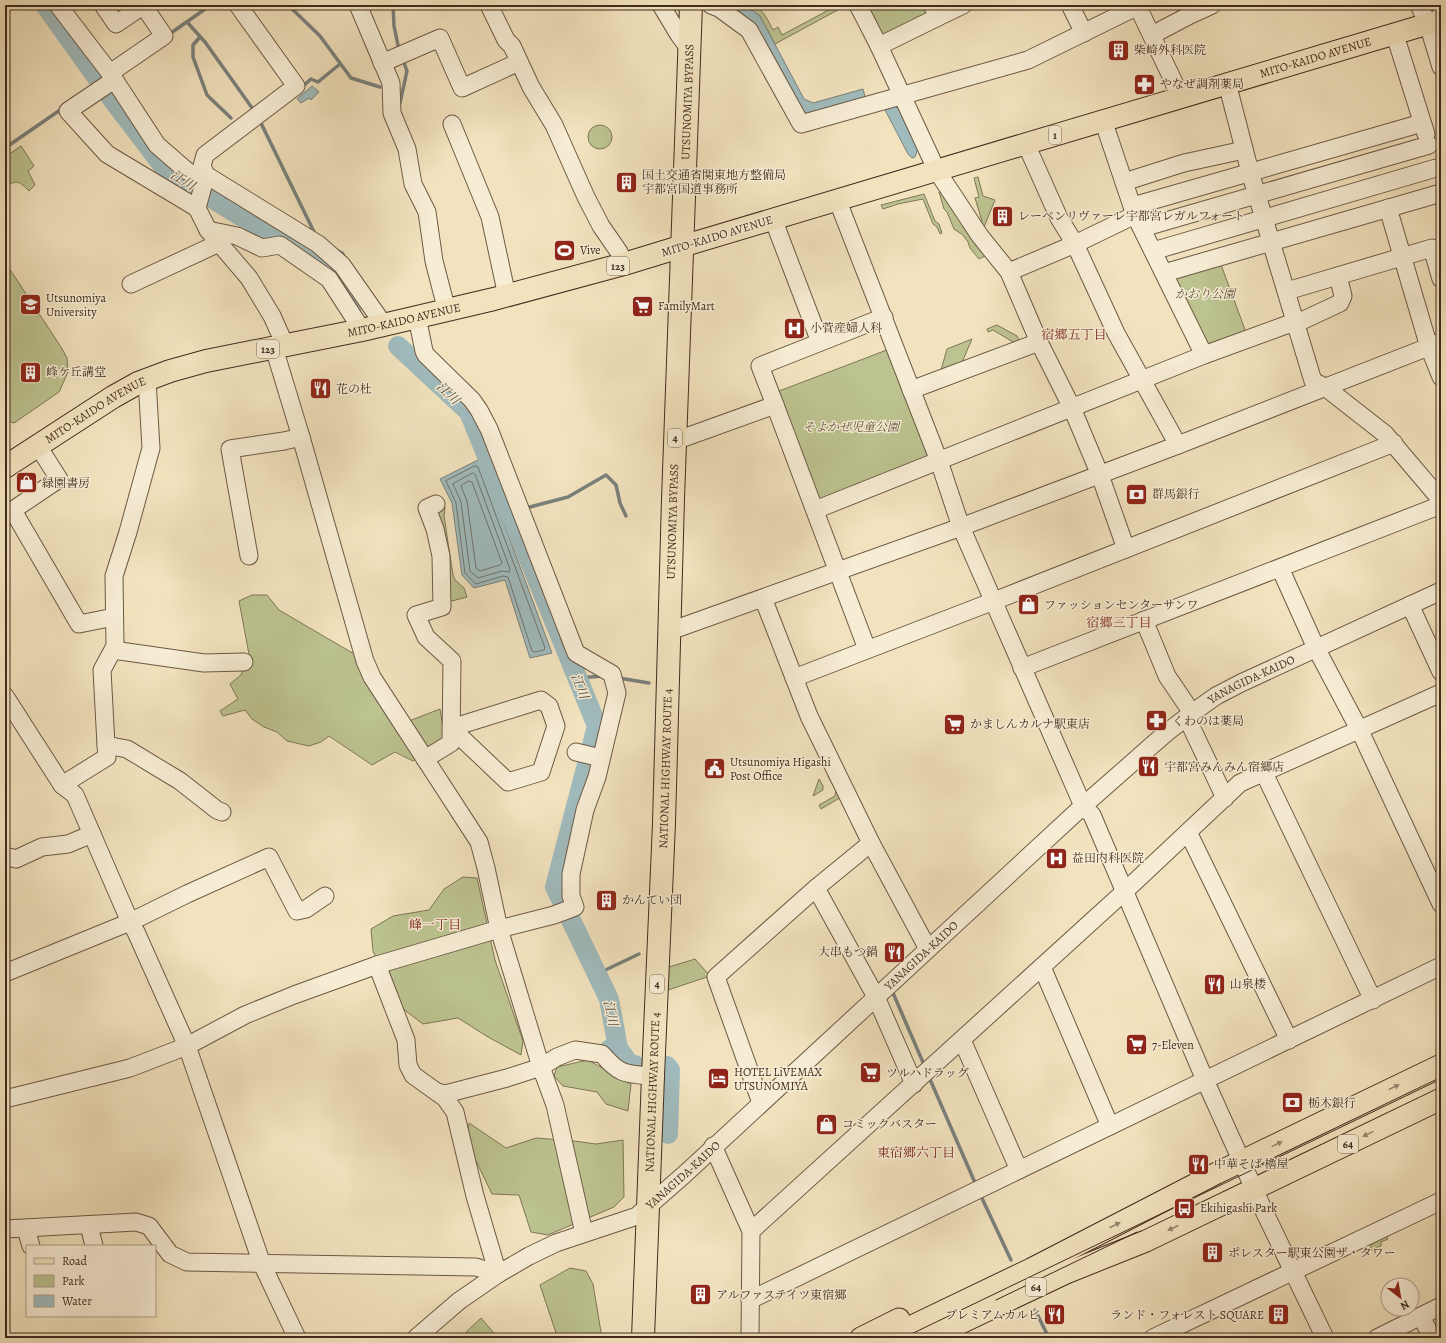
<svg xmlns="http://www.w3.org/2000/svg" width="1446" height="1343" viewBox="0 0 1446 1343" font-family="Alegreya,'Noto Serif JP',serif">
<rect width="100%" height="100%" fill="#f2e3be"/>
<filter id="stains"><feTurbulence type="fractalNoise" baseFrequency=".005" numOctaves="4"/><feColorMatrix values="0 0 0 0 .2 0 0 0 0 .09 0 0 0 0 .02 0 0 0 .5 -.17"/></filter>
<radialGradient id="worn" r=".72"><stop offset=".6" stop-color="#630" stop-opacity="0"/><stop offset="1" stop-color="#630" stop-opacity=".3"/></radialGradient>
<g fill="#bcc390" stroke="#7e7756">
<path d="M745,5C762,5 766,17 773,30L778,27L782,35L838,5H847L775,44L760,16Z"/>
<polygon points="863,5 924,5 927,11 924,18 884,38"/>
<circle cx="600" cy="137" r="12"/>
<path d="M21,146L34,166L28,171L35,185L29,191C19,181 18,180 5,186V157Z"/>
<polygon points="978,177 983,196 995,200 982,232 977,223 982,221 975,198 979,197 974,178"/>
<polygon points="939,192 943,192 984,254 985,256 979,259 970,248 968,242 963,235 954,229 947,212 944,209"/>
<polygon points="924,194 935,221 939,224 942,233 940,234 937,227 933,224 923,199 898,204 883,209 881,205"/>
<polygon points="5,262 61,347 67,358 68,372 59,392 14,423 8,421 5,417"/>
<polygon points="1220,262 1247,335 1208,349 1172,276"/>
<polygon points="997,325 1017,336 1021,344 1018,345 993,330 988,332 987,329"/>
<polygon points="972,339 960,367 941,370 947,349"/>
<polygon points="892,348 935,458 816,506 774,393"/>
<polygon points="445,507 444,516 453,575 455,580 464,588 467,597 452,601 446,595 437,510"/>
<polygon points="252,595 267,595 279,610 356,655 396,726 440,709 445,740 413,761 395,752 372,765 329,736 321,742 309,746 287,741 277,732 264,727 252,719 245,710 223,716 220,711 238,699 230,684 241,675 249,654 239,601"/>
<polygon points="832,774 843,796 821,809 819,805 835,796 836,791 828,776"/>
<polygon points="819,779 823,786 823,790 813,796"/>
<polygon points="463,877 477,878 495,960 523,1041 521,1055 488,1037 458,1018 423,1024 398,1005 373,951 371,929 393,916 429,910 444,889"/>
<polygon points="695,959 710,976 668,990 669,967"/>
<polygon points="588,1060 631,1084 628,1111 606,1104 597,1092 563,1086 554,1076 557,1067"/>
<polygon points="469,1123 506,1148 536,1138 574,1141 596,1144 623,1140 624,1197 614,1207 548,1235 531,1232 519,1195 492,1194 467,1142"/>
<polygon points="1386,1234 1388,1239 1381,1242 1381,1246 1370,1251 1372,1241"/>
<polygon points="570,1268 586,1271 593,1284 602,1338 544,1338 556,1333 540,1285"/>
<polygon points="481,1318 498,1338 463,1338 462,1336"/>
</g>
<g fill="#a0bbbd" stroke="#7a817d">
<polygon points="725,5 745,5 760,16 804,99 813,103 863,89 866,100 806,118"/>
<polygon points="312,86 319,92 311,100 309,98 301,103 297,99"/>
<polygon points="889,104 898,108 918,148 915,157 912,158 908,154 883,106"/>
<polygon points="480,459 552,653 530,658 505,580 474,588 462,575 452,503 440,479"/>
</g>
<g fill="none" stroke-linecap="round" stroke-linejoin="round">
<g stroke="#70736d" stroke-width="1">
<polygon points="475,466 478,467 545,648 544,650 535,652 532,651 508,577 503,576 476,584 465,573 456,503 446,481"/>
<polygon points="473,473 475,474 510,569 509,572 502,571 478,578 470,571 461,502 453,484"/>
<polygon points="469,481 472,482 502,563 500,565 480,571 476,568 467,501 461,486 462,485"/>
</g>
<g stroke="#7a817d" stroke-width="3.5">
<polyline points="288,5 320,36 351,78 380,87"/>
<polyline points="393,5 394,26 399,50"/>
<polyline points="187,22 205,42 255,112"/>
<polyline points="168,35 211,5"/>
<polyline points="200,37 193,45 193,57 207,95 231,118"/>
<polyline points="301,88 311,79 318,82 340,64"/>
<polyline points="400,103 407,71 403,60"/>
<polyline points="259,119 316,236"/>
<polyline points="5,148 63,108"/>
<polyline points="336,250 342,253 346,259"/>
<polyline points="526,508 568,497 606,475 616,485 620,503 626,516"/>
<polyline points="509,511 515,510"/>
<polyline points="577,678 604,676"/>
<polyline points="619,678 649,683"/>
<polyline points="597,974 639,954"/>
<polyline points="893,993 925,1067"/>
<polyline points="929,1077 976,1185"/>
<polyline points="980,1194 1011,1260"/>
<polyline points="1035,1310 1049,1338"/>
</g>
<g stroke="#a0bbbd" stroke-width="20">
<polyline points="45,5 115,103 167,171 239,215 330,265 354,303"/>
<polyline points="398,346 469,412 597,726 555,887 609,999 618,1048 610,1049"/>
<polyline points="618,1048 630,1065 635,1065"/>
<polyline points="667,1066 670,1070 668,1134"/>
</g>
<defs>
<g id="minor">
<polyline points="58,5 110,73 157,145 187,171 195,175 206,175 318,244 342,265 384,325"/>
<polyline points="103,5 116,24 144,5"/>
<polyline points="358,5 391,83 392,113 407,149 413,184 427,212 434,261 447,311"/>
<polyline points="489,5 506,40 512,46 531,87 554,125 586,197 601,226 619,252 624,264"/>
<polyline points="661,5 679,35 690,50"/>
<polyline points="711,5 719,8 749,30 801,124 1028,60 1138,6"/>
<polyline points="858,5 879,46 938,17 932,5"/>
<polyline points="1070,5 1084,33"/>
<polyline points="1137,5 1181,97"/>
<polyline points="1419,5 1428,24 1441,67"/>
<polyline points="1440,5 1441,8"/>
<polyline points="938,17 963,5"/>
<polyline points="1152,35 1190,15 1212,5"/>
<polyline points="1395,35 1426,134"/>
<polyline points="879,46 937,171 980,236 1009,272 1039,342 1072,408 1100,475 1126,549"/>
<polyline points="382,63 440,38 462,88 519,62"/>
<polyline points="110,73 164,36 143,5"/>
<polyline points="114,80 68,111 107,154 197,208 208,230 249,278 272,316 285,345"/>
<polyline points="1227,83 1250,172 1313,381 1325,387 1385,434 1441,500"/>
<polyline points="1103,120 1135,215 1204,355"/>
<polyline points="452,124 490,217 507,296"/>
<polyline points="1124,182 1184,163 1244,150"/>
<polyline points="837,199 939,461 961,527 1083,806 1092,815 1205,1080 1264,1211 1325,1338"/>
<polyline points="1133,206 1422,123"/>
<polyline points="197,208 206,175 202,166 205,155 296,86 238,5"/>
<polyline points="1388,208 1429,347 1441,377"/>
<polyline points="1135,215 1075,244 1116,333 1178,445"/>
<polyline points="774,219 778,232 820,342"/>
<polyline points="1142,228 1429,145"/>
<polyline points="208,230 237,236 262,248 280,245 329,279 362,330"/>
<polyline points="1153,251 1436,168"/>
<polyline points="1009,272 1075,244 1059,218 1026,144"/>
<polyline points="1164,273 1441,193"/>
<polyline points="131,284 219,243"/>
<polyline points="1287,291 1432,248 1441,279"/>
<polyline points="274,348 301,437 365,661 372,677 479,842 486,868 499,929 541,1067 555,1105 584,1233"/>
<polyline points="147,380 151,448 128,532 114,576 115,646 102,670 106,745 127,749 180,781 217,810 222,812"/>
<polyline points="911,390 1039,342"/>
<polyline points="775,405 760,366 884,317"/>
<polyline points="675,441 775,405 867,649"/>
<polyline points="38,446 59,479 16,508 15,514 79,624 114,617"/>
<polyline points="815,510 1204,355 1286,325 1295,324 1340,303 1343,296 1338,276"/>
<polyline points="249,556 230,449 284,441 301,437"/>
<polyline points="1280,568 1316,648 1360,731 1441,904"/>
<polyline points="763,598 809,716 871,843 928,949"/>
<polyline points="1410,605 1441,672"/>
<polyline points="1144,620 1167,676 1192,713"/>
<polyline points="670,631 961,527 1178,445 1441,342"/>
<polyline points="113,650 204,663 244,662"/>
<polyline points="1022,668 1441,505"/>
<polyline points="794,678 994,601 1394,443"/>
<polyline points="5,696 62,785 75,795 130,922 136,932 187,1046 262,1264 297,1338"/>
<polygon points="541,700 549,706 556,726 541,772 508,782 451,728"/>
<polyline points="1187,718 1225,798"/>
<polyline points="576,752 601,758"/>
<polyline points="425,759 451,743 452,661 426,637 416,615 442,607 441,556 435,529 427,508 436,504"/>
<polyline points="1264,773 1373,1000"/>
<polyline points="62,785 107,757 106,745"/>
<polyline points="1188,832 1289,1040"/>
<polyline points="871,843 816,888 876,997 914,1084"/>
<polyline points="5,856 16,859 42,847 68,844 92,834"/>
<polyline points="377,965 406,1040 408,1065 413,1075 445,1098 455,1112 475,1196 498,1274"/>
<polyline points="1042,967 1110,1126"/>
<polyline points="5,973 130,922 187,894 269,857 297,911 306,909 325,896"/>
<polyline points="962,1040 1019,1170"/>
<path d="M437,1092L444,1094L453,1092L507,1078L541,1067L557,1057L575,1050L602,1054C620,1075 625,1074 653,1076"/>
<polyline points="5,1099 130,1068 187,1046 245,1015 294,995 377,965 499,929 554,915 575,907 571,896 571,874 585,810 597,777 617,693 612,674 576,653 489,429 479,410 472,400 426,355 424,351 417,317"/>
<polyline points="761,1103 716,977 816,888"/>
<polyline points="713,1146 751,1231 750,1338"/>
<polyline points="89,1225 94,1246"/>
<polyline points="5,1229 136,1222 149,1226 170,1254 187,1262 476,1267 498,1274"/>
<polyline points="26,1229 31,1246"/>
<polyline points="751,1231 1124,892 1240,783 1441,693"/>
<polyline points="750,1300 1441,966"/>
<polyline points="1421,1316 1432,1338"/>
<path id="s1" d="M416,1338L459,1301L498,1274L529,1256L556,1243L637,1216L686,1173L1083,806L1166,733L1192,713L1216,696L1241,683L1441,591"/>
<polyline points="1153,1338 1441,1201"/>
<polyline points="1377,1338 1441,1306"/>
</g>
<g id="major">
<path id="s2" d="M683,246L1441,20"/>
<polyline points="861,1338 899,1319"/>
<polyline points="887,1338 1031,1269 1217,1173 1441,1065"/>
<polyline points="929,1338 1066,1273 1146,1241 1441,1099"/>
</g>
<g id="highway">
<path id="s3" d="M5,467L113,397L138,383L170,371L206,361L362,330L494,299L624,264L683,246"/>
<path id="s4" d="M643,1338L653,1076L664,823L673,499L691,5"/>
</g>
</defs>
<use href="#minor" stroke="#6c5945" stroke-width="19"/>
<use href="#major" stroke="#402b1d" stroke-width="23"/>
<use href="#highway" stroke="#402b1d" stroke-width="24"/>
<use href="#minor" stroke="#f7edd5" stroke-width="17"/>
<use href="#major" stroke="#f2e3be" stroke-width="21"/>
<use href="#highway" stroke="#f2e3be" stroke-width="22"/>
<g stroke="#402b1d" stroke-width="1">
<polyline points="996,1300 1137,1232"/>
<polyline points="903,1338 1441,1079"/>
</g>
</g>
<defs><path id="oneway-solid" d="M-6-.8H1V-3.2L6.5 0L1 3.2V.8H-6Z"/></defs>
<g fill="#99876e">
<use href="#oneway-solid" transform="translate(1394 1087) rotate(-26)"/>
<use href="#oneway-solid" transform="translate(1368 1134) rotate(154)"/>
<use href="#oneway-solid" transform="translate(1277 1144) rotate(-26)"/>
<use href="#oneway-solid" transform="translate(1115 1225) rotate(-27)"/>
<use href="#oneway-solid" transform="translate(1173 1228) rotate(155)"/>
</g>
<defs>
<symbol id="building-square" viewBox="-11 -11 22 22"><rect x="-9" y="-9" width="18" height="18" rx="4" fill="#8f2418" stroke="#f7edd5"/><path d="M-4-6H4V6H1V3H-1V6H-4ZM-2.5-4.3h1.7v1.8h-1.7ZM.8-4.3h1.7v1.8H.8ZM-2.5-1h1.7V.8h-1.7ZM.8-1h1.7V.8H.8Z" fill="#fff"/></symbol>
<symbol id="pharmacy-square" viewBox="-11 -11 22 22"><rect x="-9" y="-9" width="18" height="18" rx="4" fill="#8f2418" stroke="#f7edd5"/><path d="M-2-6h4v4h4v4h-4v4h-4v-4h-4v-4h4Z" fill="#fff"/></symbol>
<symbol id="stadium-square" viewBox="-11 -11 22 22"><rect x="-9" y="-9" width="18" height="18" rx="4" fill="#8f2418" stroke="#f7edd5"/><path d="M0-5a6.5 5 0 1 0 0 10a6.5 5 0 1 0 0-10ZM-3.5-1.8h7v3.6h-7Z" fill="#fff"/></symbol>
<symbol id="university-square" viewBox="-11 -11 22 22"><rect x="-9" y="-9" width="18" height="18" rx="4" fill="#8f2418" stroke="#f7edd5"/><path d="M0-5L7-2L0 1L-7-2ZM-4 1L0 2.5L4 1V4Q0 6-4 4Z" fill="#fff"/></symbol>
<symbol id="supermarket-square" viewBox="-11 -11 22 22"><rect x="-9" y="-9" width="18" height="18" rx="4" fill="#8f2418" stroke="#f7edd5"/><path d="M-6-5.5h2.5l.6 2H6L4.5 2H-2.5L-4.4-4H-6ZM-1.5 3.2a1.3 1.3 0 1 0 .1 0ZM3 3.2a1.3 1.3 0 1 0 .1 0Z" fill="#fff"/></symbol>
<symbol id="hospital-square" viewBox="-11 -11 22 22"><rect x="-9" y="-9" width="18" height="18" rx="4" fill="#8f2418" stroke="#f7edd5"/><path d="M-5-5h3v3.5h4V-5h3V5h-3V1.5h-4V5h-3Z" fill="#fff"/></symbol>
<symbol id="restaurant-square" viewBox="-11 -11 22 22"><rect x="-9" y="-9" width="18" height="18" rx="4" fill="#8f2418" stroke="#f7edd5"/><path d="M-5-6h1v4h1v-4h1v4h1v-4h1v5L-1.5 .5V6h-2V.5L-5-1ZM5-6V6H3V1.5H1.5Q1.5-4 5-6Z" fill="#fff"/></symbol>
<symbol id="shop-square" viewBox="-11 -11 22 22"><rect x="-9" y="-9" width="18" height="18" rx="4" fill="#8f2418" stroke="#f7edd5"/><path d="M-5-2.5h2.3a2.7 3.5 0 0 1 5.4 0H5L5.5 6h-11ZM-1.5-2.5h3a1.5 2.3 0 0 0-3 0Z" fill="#fff"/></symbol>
<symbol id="bank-square" viewBox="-11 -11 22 22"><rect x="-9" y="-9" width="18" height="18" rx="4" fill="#8f2418" stroke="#f7edd5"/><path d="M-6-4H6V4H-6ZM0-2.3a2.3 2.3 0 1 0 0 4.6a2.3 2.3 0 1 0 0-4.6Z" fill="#fff"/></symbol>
<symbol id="civic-square" viewBox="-11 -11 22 22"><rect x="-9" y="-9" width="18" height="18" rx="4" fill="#8f2418" stroke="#f7edd5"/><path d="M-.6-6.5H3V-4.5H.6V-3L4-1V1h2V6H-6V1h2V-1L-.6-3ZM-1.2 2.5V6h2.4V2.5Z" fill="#fff"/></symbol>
<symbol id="hotel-square" viewBox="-11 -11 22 22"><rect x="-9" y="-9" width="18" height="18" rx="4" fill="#8f2418" stroke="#f7edd5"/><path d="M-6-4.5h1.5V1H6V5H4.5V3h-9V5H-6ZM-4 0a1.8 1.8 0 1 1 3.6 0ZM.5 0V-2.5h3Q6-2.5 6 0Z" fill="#fff"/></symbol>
<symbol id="bus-square" viewBox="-11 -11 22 22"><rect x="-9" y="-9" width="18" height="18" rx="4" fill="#8f2418" stroke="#f7edd5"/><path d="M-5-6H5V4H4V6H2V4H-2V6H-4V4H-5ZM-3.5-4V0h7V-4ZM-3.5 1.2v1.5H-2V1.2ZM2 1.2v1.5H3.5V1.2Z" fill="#fff"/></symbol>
</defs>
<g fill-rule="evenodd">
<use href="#building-square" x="1106" y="38" width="25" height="25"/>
<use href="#pharmacy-square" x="1132" y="72" width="25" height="25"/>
<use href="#building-square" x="614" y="170" width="25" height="25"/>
<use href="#building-square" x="990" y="204" width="25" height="25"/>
<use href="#stadium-square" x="552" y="238" width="25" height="25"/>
<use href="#university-square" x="18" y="292" width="25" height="25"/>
<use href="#supermarket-square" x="630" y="294" width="25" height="25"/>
<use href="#hospital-square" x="782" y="316" width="25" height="25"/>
<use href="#building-square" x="18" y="360" width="25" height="25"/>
<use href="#restaurant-square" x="308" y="376" width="25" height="25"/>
<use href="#shop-square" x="14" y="470" width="25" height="25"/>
<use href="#bank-square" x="1124" y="482" width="25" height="25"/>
<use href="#shop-square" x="1016" y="592" width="25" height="25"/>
<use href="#pharmacy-square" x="1144" y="708" width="25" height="25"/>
<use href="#supermarket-square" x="942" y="712" width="25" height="25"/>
<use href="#restaurant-square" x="1136" y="754" width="25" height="25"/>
<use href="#civic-square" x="702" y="756" width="25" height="25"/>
<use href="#hospital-square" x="1044" y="846" width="25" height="25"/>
<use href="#building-square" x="594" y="888" width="25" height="25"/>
<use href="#restaurant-square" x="882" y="940" width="25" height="25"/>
<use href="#restaurant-square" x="1202" y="972" width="25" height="25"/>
<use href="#supermarket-square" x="1124" y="1032" width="25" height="25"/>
<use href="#supermarket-square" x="858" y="1060" width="25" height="25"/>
<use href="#hotel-square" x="706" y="1066" width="25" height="25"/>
<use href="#bank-square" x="1280" y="1090" width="25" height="25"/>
<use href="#shop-square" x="814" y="1112" width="25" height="25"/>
<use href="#restaurant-square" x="1186" y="1152" width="25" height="25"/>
<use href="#bus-square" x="1172" y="1196" width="25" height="25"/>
<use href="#building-square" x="1200" y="1240" width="25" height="25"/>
<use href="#building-square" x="688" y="1282" width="25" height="25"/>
<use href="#restaurant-square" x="1042" y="1302" width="25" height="25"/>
<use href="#building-square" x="1266" y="1302" width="25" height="25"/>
</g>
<g text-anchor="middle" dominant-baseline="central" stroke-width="3" stroke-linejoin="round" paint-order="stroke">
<g fill="#f7edd5" stroke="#776554" stroke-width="1">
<rect x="1049" y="126" width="12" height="18" rx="3"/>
<rect x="607" y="257" width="22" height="18" rx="3"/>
<rect x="257" y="340" width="22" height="18" rx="3"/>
<rect x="668" y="429" width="14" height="18" rx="3"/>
<rect x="650" y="975" width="14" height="18" rx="3"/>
<rect x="1338" y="1135" width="20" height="18" rx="3"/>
<rect x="1026" y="1278" width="20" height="18" rx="3"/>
</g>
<g font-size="11" font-weight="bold" fill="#402b1d">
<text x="1055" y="135">1</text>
<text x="618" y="266">123</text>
<text x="268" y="349">123</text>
<text x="675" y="438">4</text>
<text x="657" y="984">4</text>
<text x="1348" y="1144">64</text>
<text x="1036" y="1287">64</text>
</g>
<g font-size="12" fill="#402b1d" stroke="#f7edd5" text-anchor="start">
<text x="1134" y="50">柴崎外科医院</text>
<text x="1160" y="84">やなぜ調剤薬局</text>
<text x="642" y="175">国土交通省関東地方整備局<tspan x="642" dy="14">宇都宮国道事務所</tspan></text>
<text x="1018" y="216">レーベンリヴァーレ宇都宮レガルフォート</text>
<text x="580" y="250">Vive</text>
<text x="46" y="298">Utsunomiya<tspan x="46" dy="14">University</tspan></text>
<text x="658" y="306">FamilyMart</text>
<text x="810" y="328">小菅産婦人科</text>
<text x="46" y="372">峰ケ丘講堂</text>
<text x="336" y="389">花の杜</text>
<text x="42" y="483">緑園書房</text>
<text x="1152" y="494">群馬銀行</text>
<text x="1044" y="605">ファッションセンターサンワ</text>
<text x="1172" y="721">くわのは薬局</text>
<text x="970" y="724">かましんカルナ駅東店</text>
<text x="730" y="762">Utsunomiya Higashi<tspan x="730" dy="14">Post Office</tspan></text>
<text x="1164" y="767">宇都宮みんみん宿郷店</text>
<text x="1072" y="858">益田内科医院</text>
<text x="622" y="900">かんてい団</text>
<text x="878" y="952" text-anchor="end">大串もつ鍋</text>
<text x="1230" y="984">山泉楼</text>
<text x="1152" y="1045">7-Eleven</text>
<text x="734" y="1072">HOTEL LiVEMAX<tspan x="734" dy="14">UTSUNOMIYA</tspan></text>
<text x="886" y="1073">ツルハドラッグ</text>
<text x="1308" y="1103">栃木銀行</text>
<text x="842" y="1124">コミックバスター</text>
<text x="1214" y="1164">中華そば 櫓屋</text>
<text x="1200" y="1208">Ekihigashi Park</text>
<text x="1228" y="1253">ポレスター駅東公園ザ・タワー</text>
<text x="716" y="1295">アルファステイツ東宿郷</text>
<text x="1040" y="1315" text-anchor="end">プレミアムカルビ</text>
<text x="1264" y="1315" text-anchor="end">ランド・フォレスト SQUARE</text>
</g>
<g font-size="12" fill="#402b1d" stroke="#f7edd5">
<text stroke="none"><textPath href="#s2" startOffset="660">MITO-KAIDO AVENUE</textPath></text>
<text stroke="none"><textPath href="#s4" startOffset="1237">UTSUNOMIYA BYPASS</textPath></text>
<text transform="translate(717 236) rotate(-17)">MITO-KAIDO AVENUE</text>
<text stroke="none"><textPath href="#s3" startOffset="431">MITO-KAIDO AVENUE</textPath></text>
<text stroke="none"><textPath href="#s3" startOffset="107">MITO-KAIDO AVENUE</textPath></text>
<text stroke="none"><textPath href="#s4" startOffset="817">UTSUNOMIYA BYPASS</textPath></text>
<text stroke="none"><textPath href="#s1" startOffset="1073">YANAGIDA-KAIDO</textPath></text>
<text stroke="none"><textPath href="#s4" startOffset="570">NATIONAL HIGHWAY ROUTE 4</textPath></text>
<text stroke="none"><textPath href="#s1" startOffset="641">YANAGIDA-KAIDO</textPath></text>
<text stroke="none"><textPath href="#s4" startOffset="246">NATIONAL HIGHWAY ROUTE 4</textPath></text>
<text stroke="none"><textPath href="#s1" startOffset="317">YANAGIDA-KAIDO</textPath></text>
</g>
<g font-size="12" font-style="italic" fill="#5f513a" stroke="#f7edd5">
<text x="1205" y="294">かおり公園</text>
<text x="851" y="427">そよかぜ児童公園</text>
</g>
<g font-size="13" font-style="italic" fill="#584f45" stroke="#f7edd5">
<text transform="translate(183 180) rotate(32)">江川</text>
<text transform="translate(448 393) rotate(43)">江川</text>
<text transform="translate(580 686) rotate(68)">江川</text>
<text transform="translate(611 1013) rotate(77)">江川</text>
</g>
<g font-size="13" fill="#7a1f14" stroke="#f7edd5">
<text x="1074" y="334">宿郷五丁目</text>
<text x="1119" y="622">宿郷三丁目</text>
<text x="435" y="924">峰一丁目</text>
<text x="916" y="1152">東宿郷六丁目</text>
</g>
</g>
<rect width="1446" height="1343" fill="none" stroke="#f2e3be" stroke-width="20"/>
<rect x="6" y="6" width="1434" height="1331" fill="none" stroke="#402b1d" stroke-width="2"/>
<rect x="10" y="10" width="1426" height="1323" fill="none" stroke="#402b1d"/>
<rect x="26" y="1245" width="130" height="72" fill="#f7edd5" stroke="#ae9f8b"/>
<rect x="34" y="1258" width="20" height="6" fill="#f2e3be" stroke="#ae9f8b"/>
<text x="62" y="1265" font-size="12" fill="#402b1d">Road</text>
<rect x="34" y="1275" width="20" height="12" fill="#bcc390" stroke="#ae9f8b"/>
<text x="62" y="1285" font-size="12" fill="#402b1d">Park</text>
<rect x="34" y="1295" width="20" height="12" fill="#a0bbbd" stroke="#ae9f8b"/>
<text x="62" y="1305" font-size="12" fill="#402b1d">Water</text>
<g transform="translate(1400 1297) rotate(149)"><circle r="19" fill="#f7edd5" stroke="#ae9f8b"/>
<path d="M0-3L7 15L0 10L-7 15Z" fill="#8f2418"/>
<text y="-6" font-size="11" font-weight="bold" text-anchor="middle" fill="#402b1d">N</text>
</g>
<rect width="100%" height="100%" filter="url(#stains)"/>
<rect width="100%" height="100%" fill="url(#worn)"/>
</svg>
